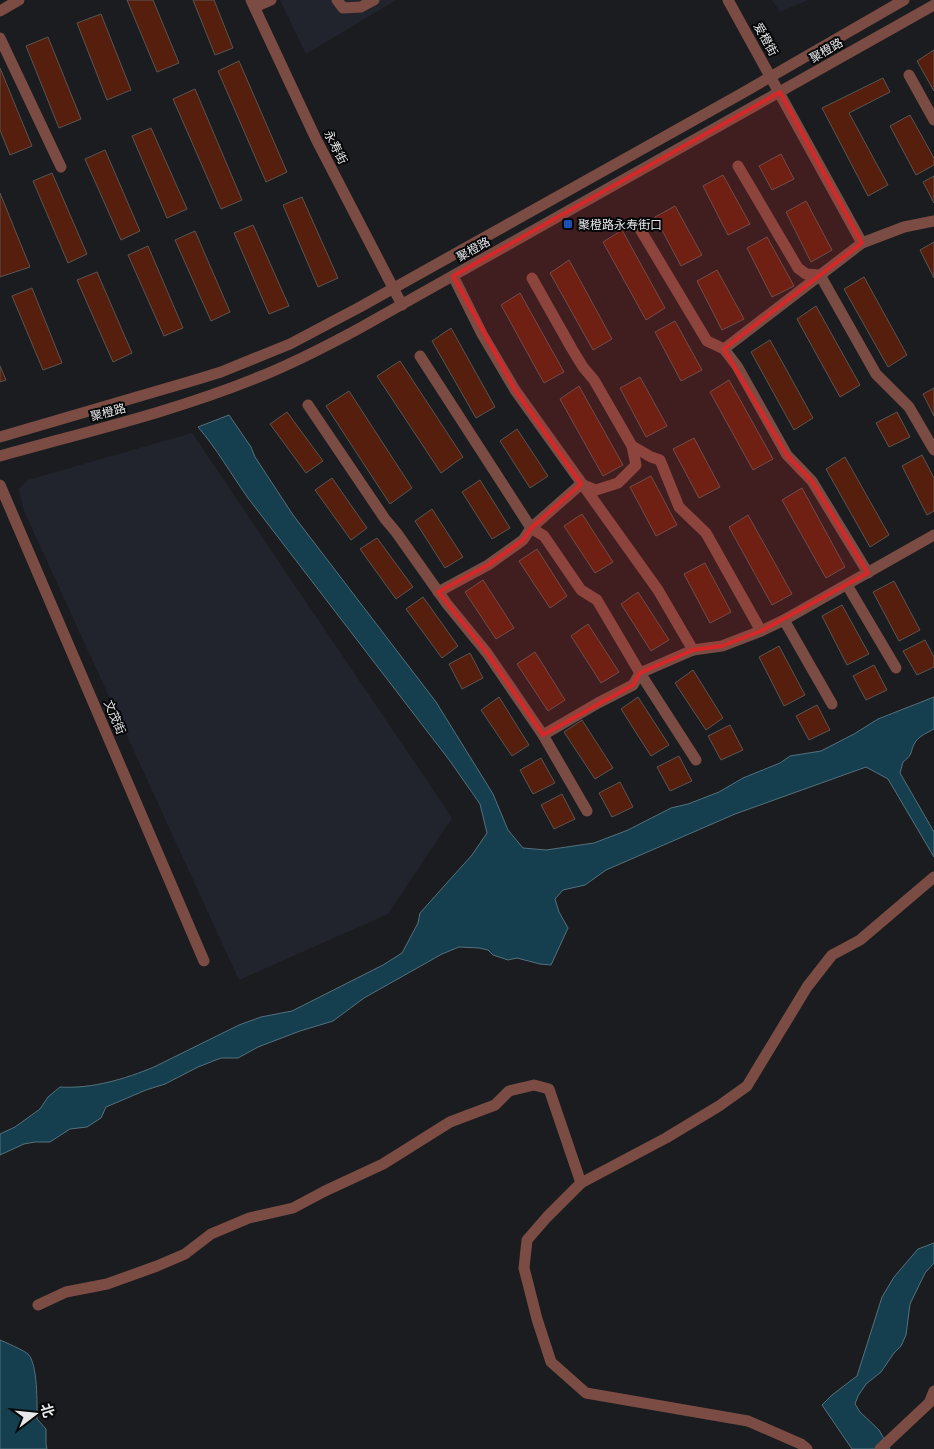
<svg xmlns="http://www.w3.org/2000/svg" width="934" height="1449" viewBox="0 0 934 1449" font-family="'Noto Sans','Noto Sans SC',sans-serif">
<rect width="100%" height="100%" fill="#1b1c1f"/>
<g fill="#22242d">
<polygon points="280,0 396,0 306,54"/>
<polygon points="772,0 808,0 780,12"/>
<polygon points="192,433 452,818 388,914 239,980 24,511 19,489 28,480"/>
</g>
<g fill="#153f4e" stroke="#54717d">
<path d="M229,415L251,447L255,457L293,515L436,702L493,794L508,830L523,848L546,850L594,843L628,830L671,808L688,804L719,792L743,778L780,763L790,756L821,751L854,734L878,719L934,697V729C927,733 921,735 916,741C909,751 915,753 903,762L900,773L934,832V857L888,779L866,767L735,814L606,870L585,885L563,890L555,899L559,912L568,928L551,965L540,964L517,958L508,960L493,955L488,950L479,948L459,947L442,954L364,998L333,1021L300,1031L258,1047L238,1058H221L198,1067L165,1084L146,1090L106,1107L101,1118L87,1127L70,1129L50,1142H35L24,1144L0,1155V1134L15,1127L40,1109L48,1097L60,1087C92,1089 125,1079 154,1067L239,1025L261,1017L292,1011L383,965L402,953L418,923L420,913L472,855L487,833L480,804L450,761L248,498C231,474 217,449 198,427Z"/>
<polygon points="934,1243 934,1263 925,1273 910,1304 906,1335 901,1346 894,1353 881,1372 866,1384 858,1396 855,1404 860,1412 879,1430 890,1449 852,1449 822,1405 832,1395 857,1376 882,1297 894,1277 918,1249"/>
<path d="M0,1340C5,1342 25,1351 28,1354C38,1364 37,1404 37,1419L46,1429V1444L47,1449H0Z"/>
</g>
<g fill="#561e0d" stroke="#595553">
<polygon points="127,0 153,0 179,63 157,72"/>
<polygon points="193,0 214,0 233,48 215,55"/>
<polygon points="101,14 131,90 107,100 77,23"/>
<polygon points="48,37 81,119 59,128 26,46"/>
<polygon points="934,50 934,91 917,61"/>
<polygon points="239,61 287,172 266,182 218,71"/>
<polygon points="0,68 32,146 10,155 0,130"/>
<polygon points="883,78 890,92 849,113 888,185 868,196 822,108"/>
<polygon points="195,89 242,200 221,209 173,99"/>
<polygon points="910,115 934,158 934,165 916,175 890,126"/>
<polygon points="151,128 187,209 167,218 132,136"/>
<polygon points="105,150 140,231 121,240 85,159"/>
<polygon points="781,154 794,179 772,190 759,166"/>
<polygon points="52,173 87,254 68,263 33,181"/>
<polygon points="723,175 750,224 728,235 703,186"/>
<polygon points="934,176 934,203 923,182"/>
<polygon points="0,193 30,267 0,277"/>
<polygon points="302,197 338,278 318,287 283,205"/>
<polygon points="806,201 832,250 811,262 786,212"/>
<polygon points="675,206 702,255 681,266 655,217"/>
<polygon points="253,225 289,306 269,314 234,233"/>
<polygon points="622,230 665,308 646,320 603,242"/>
<polygon points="195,231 230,312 211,321 175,240"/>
<polygon points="767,237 794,286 772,297 747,248"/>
<polygon points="934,242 934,278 920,250"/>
<polygon points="148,246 183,328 164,336 128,255"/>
<polygon points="569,260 612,339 593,350 550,273"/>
<polygon points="717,270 744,319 722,330 697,281"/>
<polygon points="97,272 132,353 113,362 77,280"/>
<polygon points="864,277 907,355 888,367 844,289"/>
<polygon points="32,288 62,363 43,370 12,296"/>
<polygon points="520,293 564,372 544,383 501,305"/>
<polygon points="816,306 860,385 840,397 797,319"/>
<polygon points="675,321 702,370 681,381 655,332"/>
<polygon points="451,328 495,407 476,418 432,341"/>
<polygon points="770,340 813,418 794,430 751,352"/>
<polygon points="400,361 463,457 441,473 377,376"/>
<polygon points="0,366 6,380 0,382"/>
<polygon points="640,377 667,426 646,437 620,388"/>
<polygon points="729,380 773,459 753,470 710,392"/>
<polygon points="579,386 623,465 603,476 560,399"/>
<polygon points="934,388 934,416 923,394"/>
<polygon points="349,391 412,488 390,504 326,406"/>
<polygon points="287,412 323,461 306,473 270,424"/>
<polygon points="897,412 910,437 889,447 876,423"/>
<polygon points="517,429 548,476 530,488 500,441"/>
<polygon points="694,438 720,487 699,498 673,449"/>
<polygon points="922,455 934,478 934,511 927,515 902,466"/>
<polygon points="845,457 889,535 870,547 826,469"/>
<polygon points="651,476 677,525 656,536 630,487"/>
<polygon points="332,478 367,528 351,540 315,490"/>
<polygon points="480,480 510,528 492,539 462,492"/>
<polygon points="802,488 845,567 826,578 782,500"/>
<polygon points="432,509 463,557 445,568 415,521"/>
<polygon points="582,514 613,562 595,573 564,526"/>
<polygon points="748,515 792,594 772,605 729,527"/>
<polygon points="377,538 413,587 396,599 360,549"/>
<polygon points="537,549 567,596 550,608 519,561"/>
<polygon points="705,563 731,612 710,623 684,574"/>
<polygon points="483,580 514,628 496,639 465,592"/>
<polygon points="894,581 920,630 899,641 873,592"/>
<polygon points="638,592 669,640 651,651 621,604"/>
<polygon points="423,597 458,646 442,658 406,609"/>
<polygon points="842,605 869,654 847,665 822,616"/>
<polygon points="588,624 619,672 601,683 571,636"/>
<polygon points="925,640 934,657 934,667 917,675 903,651"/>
<polygon points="779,646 805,695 784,706 759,657"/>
<polygon points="535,652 565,700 548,711 517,664"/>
<polygon points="470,653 483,678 462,689 449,664"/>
<polygon points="874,665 887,690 866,700 853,676"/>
<polygon points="693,670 723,718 706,730 675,683"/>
<polygon points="499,697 529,745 512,756 481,710"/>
<polygon points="638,697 669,745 651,756 621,709"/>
<polygon points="817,705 830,730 809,740 796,716"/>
<polygon points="582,720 613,768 595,779 564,732"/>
<polygon points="730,725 743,750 721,760 708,736"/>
<polygon points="679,756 692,781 670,791 657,767"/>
<polygon points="541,758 555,783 533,794 520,770"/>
<polygon points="620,782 633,807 612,817 599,793"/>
<polygon points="562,794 575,819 554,829 541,805"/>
</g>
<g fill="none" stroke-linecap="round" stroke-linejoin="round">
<g stroke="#7b4c43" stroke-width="11">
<polyline points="251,0 316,139 402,305"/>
<polyline points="337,0 343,8 361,7 374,0"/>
<polyline points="728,0 862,243 904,227 934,221"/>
<polyline points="255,7 271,0"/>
<polyline points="0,11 19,0"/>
<polyline points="0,38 61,167"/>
<polyline points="909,75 934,120"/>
<polyline points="738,166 798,268 806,274 820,275 876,374 909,407 934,450"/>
<polyline points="637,224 707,341 724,349 737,366 787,455 812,481 868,573"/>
<polyline points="453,276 482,334 515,390 658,590 693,650 722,646 761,631 784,620 934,535"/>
<polyline points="532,278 572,349 583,367 594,380 632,446 651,457 660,460 679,507 706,533 761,631"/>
<polyline points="724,349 862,243"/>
<polyline points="420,356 531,528 544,536 581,590 597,600 640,673 696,760"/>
<polyline points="308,405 385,519 396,532 447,604 487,653 543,735 587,811"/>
<polyline points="0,437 195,380 221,372 290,344 360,307 739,95 904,0"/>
<path d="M0,456C85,432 172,412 254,379C290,365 325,347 360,328L934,5"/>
<polyline points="0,485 204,961"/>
<polyline points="847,585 896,668"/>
<polyline points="438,592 488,565 523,540 531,528 581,484 596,490 618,483 636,465 632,446"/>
<polyline points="784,620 832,704"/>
<polyline points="543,735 598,703 633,685 640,673 693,650"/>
<polyline points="38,1305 66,1292 107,1284 157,1266 185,1254 211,1234 249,1218 293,1208 325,1191 383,1164 450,1122 495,1105 509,1091 534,1085 549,1089 581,1183"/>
<polyline points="807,1449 801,1444 748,1421 586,1393 551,1362 537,1319 524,1268 527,1240 547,1217 581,1183 666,1138 719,1106 747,1086 807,987 832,955 860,940 934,877"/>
<polyline points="880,1449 929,1403 934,1391"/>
</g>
</g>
<path fill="#d62828" fill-opacity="0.2" stroke="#d62828" stroke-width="4" stroke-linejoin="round" d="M780,92L862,243L724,349L787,455L812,481L868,573L761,631L722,646L693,650L640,673L633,685L543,735L487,653L438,592L488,565L523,540L531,528L581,484L515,390L453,276Z"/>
<rect fill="#1a4fb4" stroke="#060708" stroke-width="2" x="563" y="219" width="10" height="10" rx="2.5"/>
<g text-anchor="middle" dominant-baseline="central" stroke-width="4" stroke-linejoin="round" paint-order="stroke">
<g font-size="12" fill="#e7e7ea" stroke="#060708">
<text transform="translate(766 39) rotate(61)">爱橙街</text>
<text transform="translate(826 50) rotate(-30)">聚橙路</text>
<text transform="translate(336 147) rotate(63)">永寿街</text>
<text transform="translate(473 249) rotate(-29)">聚橙路</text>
<text transform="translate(108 412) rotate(-15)">聚橙路</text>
<text transform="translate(115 717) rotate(67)">文茂街</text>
</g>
<g font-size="12" fill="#e7e7ea" stroke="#060708" text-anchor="start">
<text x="578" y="224">聚橙路永寿街口</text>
</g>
</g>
<g transform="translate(35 1414) rotate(74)" stroke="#060708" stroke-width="4" paint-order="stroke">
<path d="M0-4L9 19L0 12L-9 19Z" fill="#e7e7ea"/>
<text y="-8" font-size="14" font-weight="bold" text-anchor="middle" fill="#e7e7ea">北</text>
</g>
</svg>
